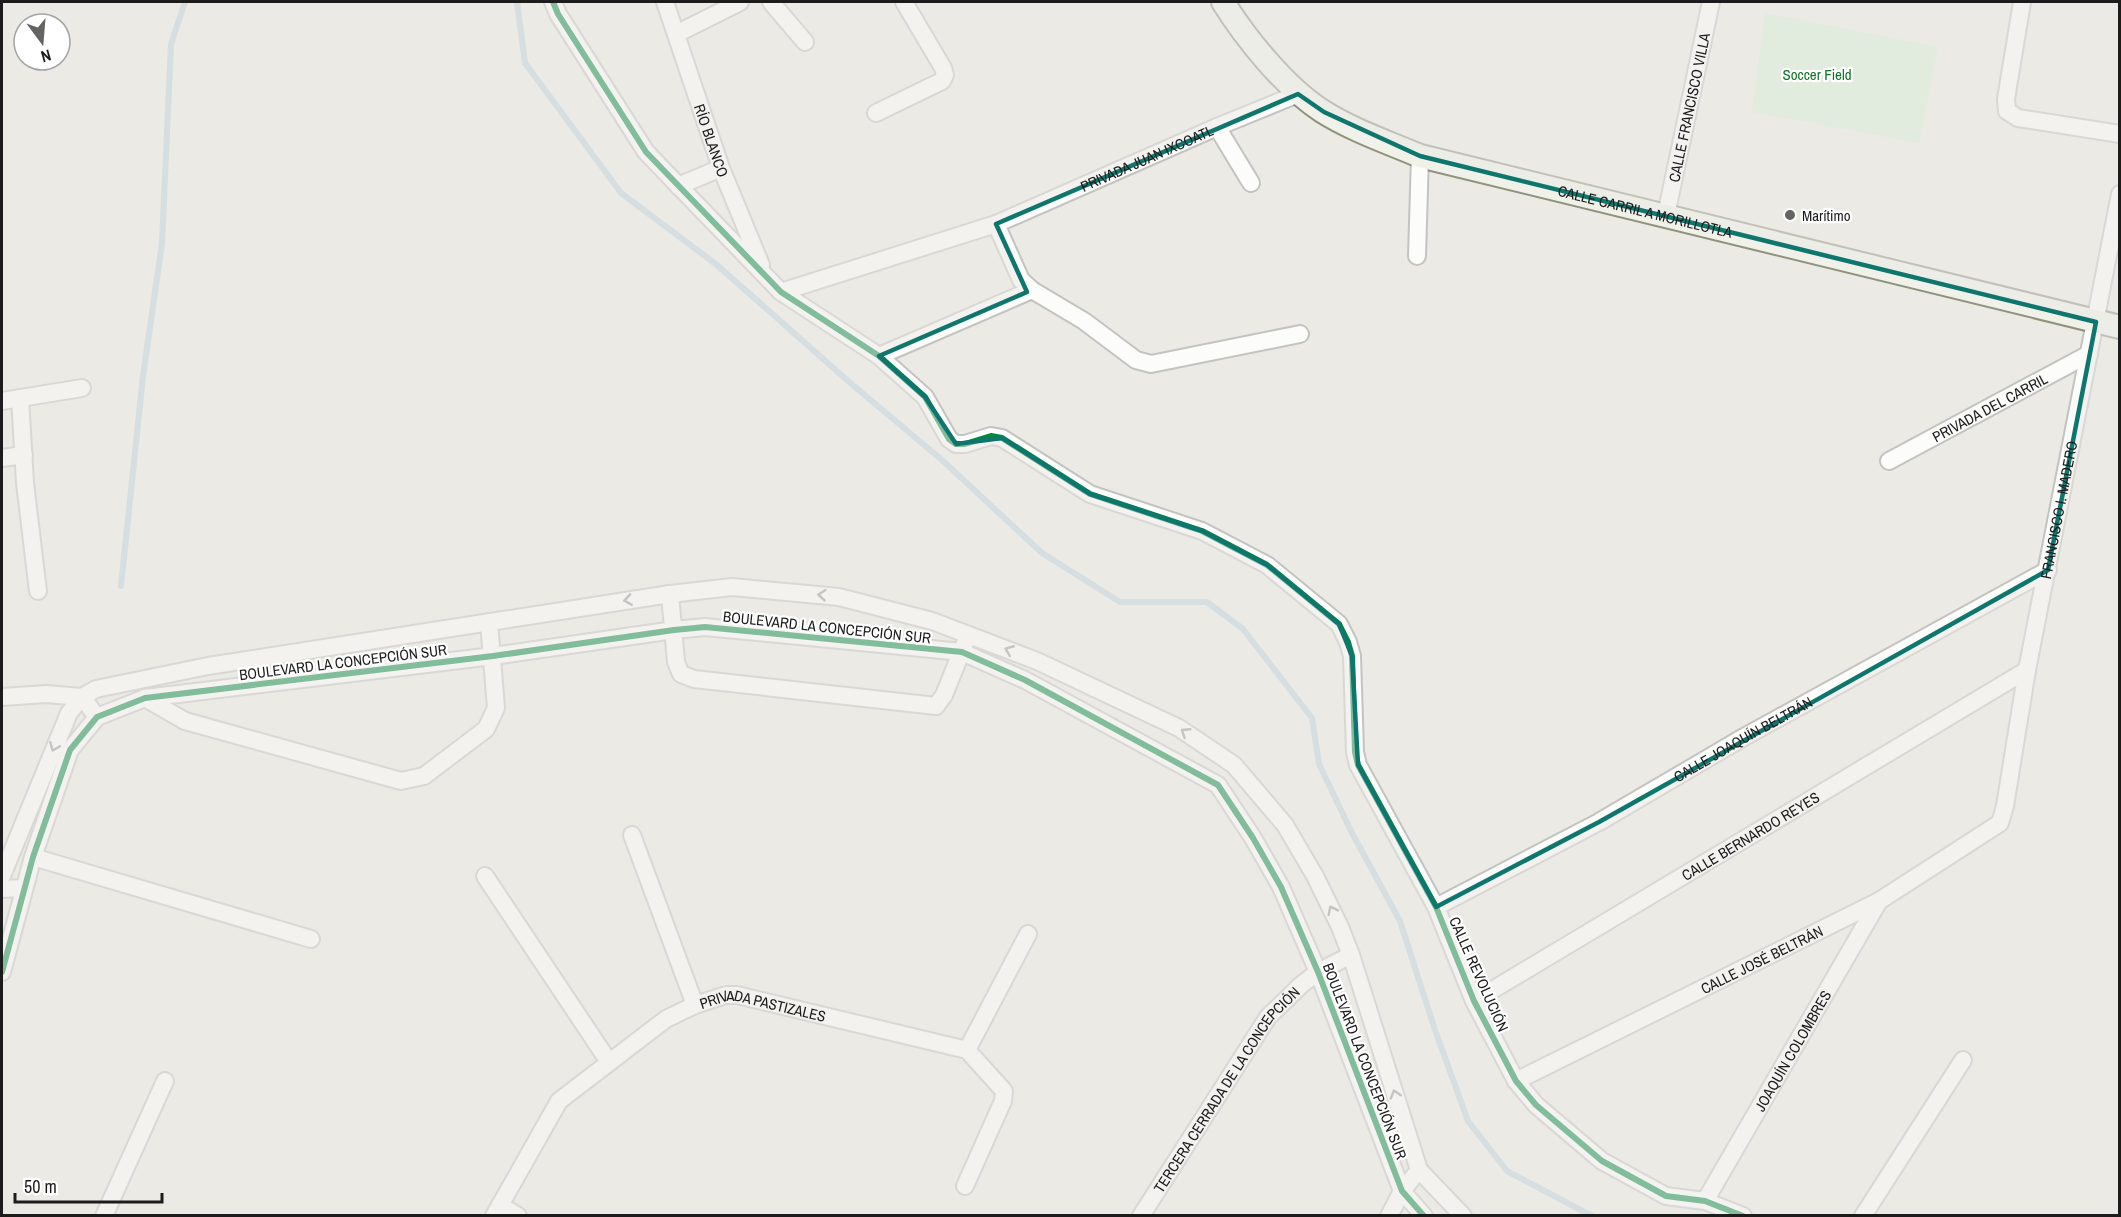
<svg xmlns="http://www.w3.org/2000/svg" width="2121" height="1217" viewBox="0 0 2121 1217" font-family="'Archivo Narrow',sans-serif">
<rect width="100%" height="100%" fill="#ebeae5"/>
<polygon fill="#d4f0d8" points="1765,13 1938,47 1919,143 1752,112"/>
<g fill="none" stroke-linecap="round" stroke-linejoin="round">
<g stroke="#bad0dc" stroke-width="6">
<polyline points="517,2 525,63 621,193 717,265 848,381 942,460 1042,553 1120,602 1207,602 1243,629 1312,718 1319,764 1352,833 1400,921 1435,1030 1468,1121 1507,1171 1592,1216"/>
<polyline points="121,586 143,376 162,243 171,44 185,2"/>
</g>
<defs>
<g id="street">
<polyline points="553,2 558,14 646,152 781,292 879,356 925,397 949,439 956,444 965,444 991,436 1002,438 1090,494 1202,531 1267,565 1339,624 1348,642 1352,656 1355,752 1358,765 1436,907 1474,1001 1516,1081 1536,1105 1602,1161 1666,1196 1705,1201 1743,1216"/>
<path id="s1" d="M665,2L721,168L761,265"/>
<polyline points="771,2 805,42"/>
<polyline points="2022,2 2006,99 2007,111 2018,118 2120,134"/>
<polyline points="676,34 740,2"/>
<polyline points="876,113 942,81 945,75 943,68 904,2"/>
<polyline points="1217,127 1251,183"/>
<polyline points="678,186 721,168"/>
<path id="s2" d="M1666,215L1711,2"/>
<polyline points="996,224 1021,280 1032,290 1084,321 1136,360 1151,364 1300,334"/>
<polyline points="1417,256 1420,156"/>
<path id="s3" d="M781,292L996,224L1217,127L1298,94"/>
<polyline points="879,356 1032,290"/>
<polyline points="20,398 25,483 38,591"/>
<polyline points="2,401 82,388"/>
<polyline points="2,458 24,455"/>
<path id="s4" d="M1889,461L2089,354"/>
<polyline points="670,594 676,662 681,674 694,679 936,706 944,695 965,643"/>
<polyline points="2,697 46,694 82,697 97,717"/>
<polyline points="145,698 185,721 401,781 424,776 486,729 496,708 489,622"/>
<polyline points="632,835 695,1005"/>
<polyline points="33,857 311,939"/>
<polyline points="2,876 69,713 82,697 96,689 208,666 670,594 732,587 839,597 932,621 1037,661 1179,728 1234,765 1285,825 1315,876 1340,927 1351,955 1419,1170 1463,1216"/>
<polyline points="485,876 609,1062"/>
<polyline points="2,889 24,888"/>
<path id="s5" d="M1436,907L1599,822L1744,737L2048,570"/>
<polyline points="2,972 33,857 70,750 97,717 145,698 493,656 674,630 705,627 962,652 1025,680 1218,785 1253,838 1281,887 1318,972 1402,1191 1424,1216"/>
<path id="s6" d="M1474,1001L2027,670"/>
<polyline points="967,1050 1028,934"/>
<path id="s7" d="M1516,1081L1879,901L2000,823L2005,806L2027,670L2120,194"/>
<path id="s8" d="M1705,1201L1879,901"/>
<polyline points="500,1205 518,1216"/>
<polyline points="104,1216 165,1081"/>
<path id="s9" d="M494,1216L559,1101L666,1019L695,1005L726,995H737L967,1050L1004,1091L1003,1101L965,1186"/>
<path id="s10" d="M1141,1216L1268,1017L1301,985L1318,972L1351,955"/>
<polyline points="1389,1216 1402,1191 1419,1170"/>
<polyline points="1863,1216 1963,1060"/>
</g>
<g id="secondary">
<path id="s11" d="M1223,2C1246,39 1285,87 1322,111C1352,130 1387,142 1420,156L2120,327"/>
</g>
</defs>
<use href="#street" stroke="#c3c3c1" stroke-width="20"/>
<use href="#secondary" stroke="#8f937e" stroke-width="26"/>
<use href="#street" stroke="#fcfcfb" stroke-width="16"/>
<use href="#secondary" stroke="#f0f2ea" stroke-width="22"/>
<defs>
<g id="cycleway">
<polyline points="553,2 558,14 646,152 781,292 879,356 925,397 949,439 956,444 965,444 991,436 1002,438 1090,494 1202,531 1267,565 1339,624 1348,642 1352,656 1355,752 1358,765 1436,907 1474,1001 1516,1081 1536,1105 1602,1161 1666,1196 1705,1201 1743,1216"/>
<polyline points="2,972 33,857 70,750 97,717 145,698 493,656 674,630 705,627 962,652 1025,680 1218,785 1253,838 1281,887 1318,972 1402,1191 1424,1216"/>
</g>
</defs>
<use href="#cycleway" stroke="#fff" stroke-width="10"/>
<use href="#cycleway" stroke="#00873e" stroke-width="6"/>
</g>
<defs><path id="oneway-chevron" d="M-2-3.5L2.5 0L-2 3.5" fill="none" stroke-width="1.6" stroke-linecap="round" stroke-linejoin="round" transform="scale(1.5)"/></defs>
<g stroke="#979797">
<use href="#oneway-chevron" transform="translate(822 595) rotate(-175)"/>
<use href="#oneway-chevron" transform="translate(628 600) rotate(171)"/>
<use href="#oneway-chevron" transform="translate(1009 650) rotate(-158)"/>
<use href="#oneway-chevron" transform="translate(1185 732) rotate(-147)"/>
<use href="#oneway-chevron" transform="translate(54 747) rotate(112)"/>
<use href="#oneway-chevron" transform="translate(1332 910) rotate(-116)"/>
<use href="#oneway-chevron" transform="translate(1395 1094) rotate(-107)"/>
</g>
<path d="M0 0H2121V1217H0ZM1298,94L1324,112L1420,156L2096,322L2048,570L1599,822L1436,907L1358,765L1352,656L1339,624L1267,565L1202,531L1090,494L1002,438L956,444L925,397L879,356L1027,292L996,224Z" fill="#ebeae5" fill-opacity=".55" fill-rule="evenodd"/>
<path fill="none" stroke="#0f766e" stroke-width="4.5" stroke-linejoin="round" d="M1298,94L1324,112L1420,156L2096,322L2048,570L1599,822L1436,907L1358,765L1352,656L1339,624L1267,565L1202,531L1090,494L1002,438L956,444L925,397L879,356L1027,292L996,224Z"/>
<circle fill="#646462" stroke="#fff" stroke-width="2" cx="1790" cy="215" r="6"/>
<g text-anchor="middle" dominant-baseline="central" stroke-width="4.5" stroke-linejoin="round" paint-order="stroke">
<g font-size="15" fill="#127328" stroke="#fff">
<text x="1817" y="74">Soccer Field</text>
</g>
<g font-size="15" fill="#1c1c1c" stroke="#fff">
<text stroke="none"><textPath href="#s2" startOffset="110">CALLE FRANCISCO VILLA</textPath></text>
<text stroke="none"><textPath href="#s1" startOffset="146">RÍO BLANCO</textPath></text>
<text stroke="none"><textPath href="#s3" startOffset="390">PRIVADA JUAN IXCOATL</textPath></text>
<text stroke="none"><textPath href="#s11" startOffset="488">CALLE CARRIL A MORILLOTLA</textPath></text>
<text stroke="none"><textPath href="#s4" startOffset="114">PRIVADA DEL CARRIL</textPath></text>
<text stroke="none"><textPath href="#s7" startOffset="868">FRANCISCO I. MADERO</textPath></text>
<text transform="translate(827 627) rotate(6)">BOULEVARD LA CONCEPCIÓN SUR</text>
<text transform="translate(343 662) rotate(-7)">BOULEVARD LA CONCEPCIÓN SUR</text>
<text stroke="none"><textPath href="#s5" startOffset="350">CALLE JOAQUÍN BELTRÁN</textPath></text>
<text stroke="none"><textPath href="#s6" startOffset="322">CALLE BERNARDO REYES</textPath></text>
<text stroke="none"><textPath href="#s7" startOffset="274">CALLE JOSÉ BELTRÁN</textPath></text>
<text transform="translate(1479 974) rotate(66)">CALLE REVOLUCIÓN</text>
<text stroke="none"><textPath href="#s9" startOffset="369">PRIVADA PASTIZALES</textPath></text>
<text stroke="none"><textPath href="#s8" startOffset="174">JOAQUÍN COLOMBRES</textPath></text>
<text transform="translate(1365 1061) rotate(69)">BOULEVARD LA CONCEPCIÓN SUR</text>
<text stroke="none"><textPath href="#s10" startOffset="153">TERCERA CERRADA DE LA CONCEPCIÓN</textPath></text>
</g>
<g font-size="15" fill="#1c1c1c" stroke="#fff" text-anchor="start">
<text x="1802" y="215">Marítimo</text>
</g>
</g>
<rect width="2121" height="1217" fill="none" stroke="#1c1c1c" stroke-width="6"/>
<g transform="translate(42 42) rotate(164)"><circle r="28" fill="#ffffff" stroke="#a4a4a4" stroke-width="1.5"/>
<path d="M0-4.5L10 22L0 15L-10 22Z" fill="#646462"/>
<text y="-9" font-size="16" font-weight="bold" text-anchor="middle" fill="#1c1c1c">N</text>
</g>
<path d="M15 1193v9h147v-9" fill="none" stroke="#1c1c1c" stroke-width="3"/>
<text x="24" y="1193" font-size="18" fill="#1c1c1c" stroke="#ffffff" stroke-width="4.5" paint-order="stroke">50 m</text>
</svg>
